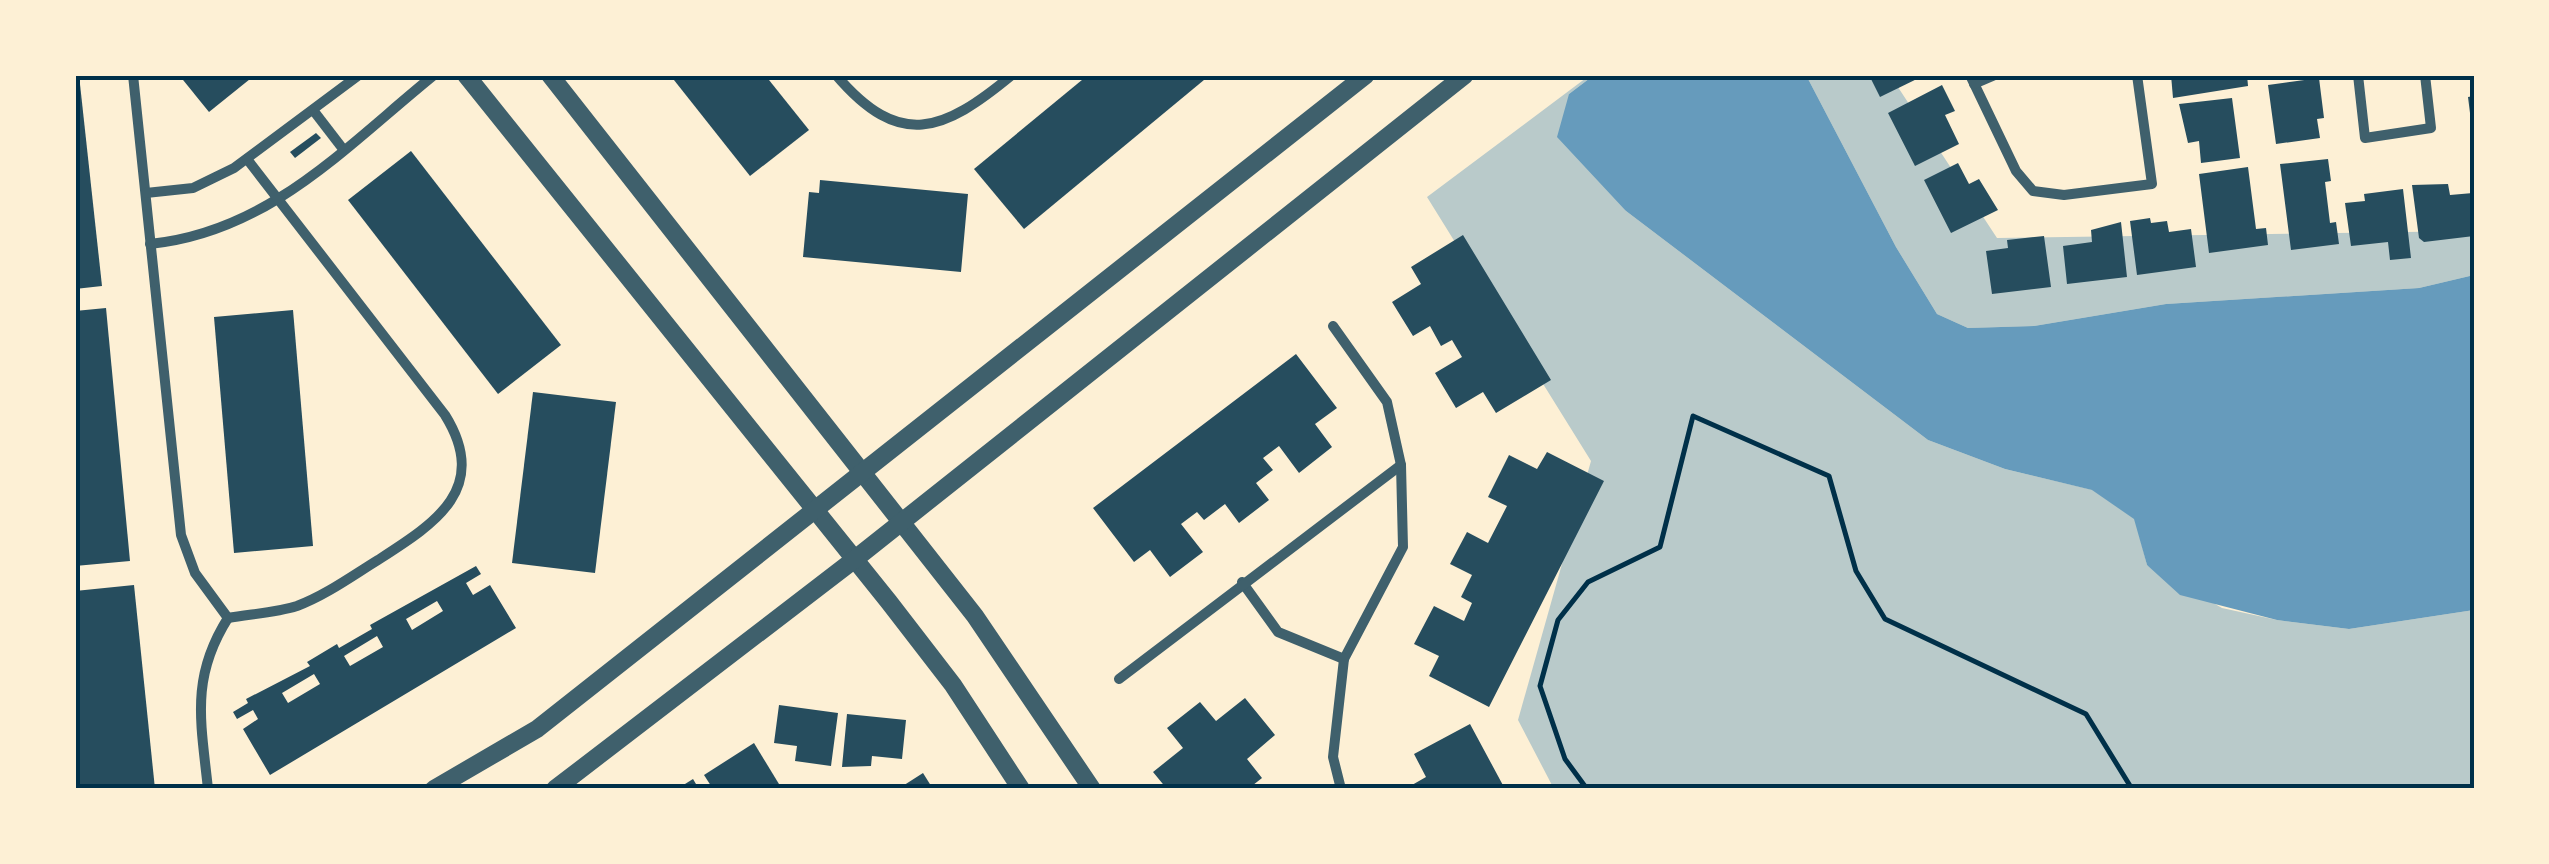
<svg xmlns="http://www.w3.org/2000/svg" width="2549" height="864" viewBox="0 0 2549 864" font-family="Commissioner,sans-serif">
<rect width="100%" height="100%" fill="#fdf0d5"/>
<g fill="#b9caca">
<polygon points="1590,75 1594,75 1569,94 1626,211 1928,440 2005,469 2093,490 2135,519 2147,565 2222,608 2277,620 2349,629 2474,610 2474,789 1554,789 1518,720 1591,461 1427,197"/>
<polygon points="1806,75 1890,75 1997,238 2474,231 2474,275 2419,288 2166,304 2034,326 1968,328 1937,314 1896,247"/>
</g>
<polygon fill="#669bbc" points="1594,75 1806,75 1896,247 1937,314 1968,328 2034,326 2166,304 2419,288 2474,275 2474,610 2349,629 2277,620 2180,595 2147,565 2134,519 2092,490 2005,469 1928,440 1626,211 1557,137 1569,94"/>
<g fill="#264d5e" fill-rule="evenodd">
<polygon points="75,75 79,75 102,286 75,289"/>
<polygon points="179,75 255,75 209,112"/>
<polygon points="670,75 765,75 809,130 750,176"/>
<polygon points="1088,75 1210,75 1024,229 974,169"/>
<polygon points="1869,75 1925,75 1880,97"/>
<polygon points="2171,75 2247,75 2248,86 2173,98"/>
<polygon points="2319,78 2324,118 2317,119 2320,138 2276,144 2268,85"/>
<polygon points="1942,85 1955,111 1945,115 1959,144 1915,166 1888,113"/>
<polygon points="2474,96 2474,120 2471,121 2468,97"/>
<polygon points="2232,98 2240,158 2201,163 2199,141 2188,143 2179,104"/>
<polygon points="316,133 321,138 295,158 290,152"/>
<polygon points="411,151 561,345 498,394 348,200"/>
<polygon points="2328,159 2331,181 2325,182 2330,223 2336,222 2339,244 2291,250 2280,164"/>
<polygon points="1958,163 1969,184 1979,179 1998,210 1951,233 1924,180"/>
<polygon points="2248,167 2256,229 2266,228 2268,245 2209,253 2199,174"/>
<polygon points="820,180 968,194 961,272 803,257 809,192 819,193"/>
<polygon points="2448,184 2450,195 2473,193 2474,236 2424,242 2419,238 2412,185"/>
<polygon points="2403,189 2411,258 2390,260 2388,242 2351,246 2345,203 2365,201 2364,194"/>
<polygon points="2150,218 2151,223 2167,221 2169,232 2191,229 2196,267 2137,275 2130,221"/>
<polygon points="2121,222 2127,277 2067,284 2063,246 2092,242 2091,230"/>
<polygon points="1463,235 1551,380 1496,413 1483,392 1456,408 1435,373 1462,357 1452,340 1441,346 1430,326 1413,336 1392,302 1421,284 1411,267"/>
<polygon points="2044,236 2051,287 1992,294 1986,251 2008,248 2007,240"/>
<polygon points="106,308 130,561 75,566 75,311"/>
<polygon points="293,310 313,546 234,553 214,317"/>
<polygon points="1296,354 1337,408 1315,424 1332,447 1299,473 1279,446 1263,458 1273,470 1256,483 1269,500 1239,523 1225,504 1204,520 1197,512 1181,524 1203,552 1170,577 1150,550 1134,562 1093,508"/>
<polygon points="533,392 616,402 595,573 512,563"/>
<polygon points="1547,452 1604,481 1489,707 1429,676 1439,656 1414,644 1434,606 1464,621 1472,603 1461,597 1472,575 1450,564 1467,532 1488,543 1507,506 1488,497 1509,455 1537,469"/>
<path d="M476,566L481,574L466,583L473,595L490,585L516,628L270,775L243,729L258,719L253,710L237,719L233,712L248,703L246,699L310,666L307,662L337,644L339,648L372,629L370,625ZM437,601L443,611L412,630L406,619ZM377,636L383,647L350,666L344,656ZM314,674L320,684L288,703L282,693Z"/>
<polygon points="134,585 155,789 77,789 75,591"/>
<polygon points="1245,698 1275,735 1247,759 1262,778 1248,789 1167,789 1153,772 1183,748 1167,728 1200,702 1216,721"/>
<polygon points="779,705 838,713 831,766 795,761 797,746 774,743"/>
<polygon points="847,714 906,720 902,759 872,756 871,766 842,767"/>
<polygon points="1470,724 1505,789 1405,789 1426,777 1414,754"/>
<polygon points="754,743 782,789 713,789 704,775"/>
<polygon points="923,773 933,789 898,789"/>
<polygon points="693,779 699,789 677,789"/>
</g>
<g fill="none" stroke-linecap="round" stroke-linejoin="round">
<polyline stroke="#003049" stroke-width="5" points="1587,789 1565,759 1540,686 1558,620 1588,582 1660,547 1693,416 1829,476 1856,571 1885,619 2086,714 2132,789"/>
<g stroke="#3f606c" stroke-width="10">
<path d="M133,75L181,535L195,573L228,618C190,678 201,722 208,789"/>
<path d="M836,75C900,150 943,132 1012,75"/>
<polyline points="1970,75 2016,171 2033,191 2064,195 2152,184 2137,75"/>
<polyline points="2358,75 2365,138 2431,128 2425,75"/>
<polyline points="1974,84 1995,75"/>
<polyline points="313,110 343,149"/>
<polyline points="146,193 193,188 234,168 359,75"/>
<path d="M150,244C269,232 345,147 434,75"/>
<polyline points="1333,326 1387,402 1401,465 1403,547 1344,659 1333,757 1341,789"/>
<polyline points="1242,582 1278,632 1344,659"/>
<path d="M228,618C250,614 275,613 297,606C326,595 352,576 378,560C434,524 491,489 445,415L247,159"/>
<polyline points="1119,679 1401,465"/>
</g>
<g stroke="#3f606c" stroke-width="18">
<polyline points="466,75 889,602 953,685 1021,789"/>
<polyline points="550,75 975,616 1092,789"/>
<polyline points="434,789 537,729 1366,75"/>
<polyline points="555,789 855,559 1465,75"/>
</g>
</g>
<rect width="2549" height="864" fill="none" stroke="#fdf0d5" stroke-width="155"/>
<rect x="78" y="78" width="2394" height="708" fill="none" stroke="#003049" stroke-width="4"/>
</svg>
